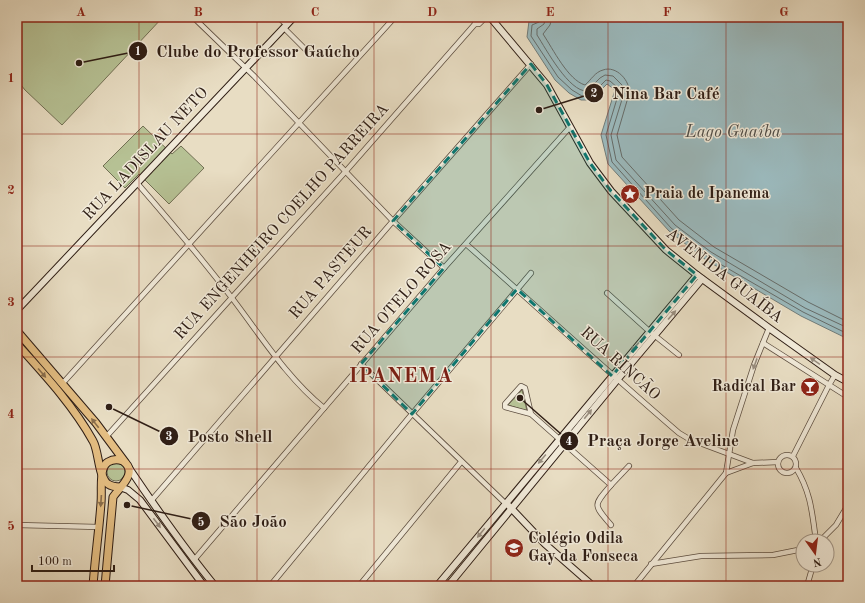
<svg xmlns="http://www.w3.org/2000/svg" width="865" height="603" viewBox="0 0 865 603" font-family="'Old Standard TT',serif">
<rect width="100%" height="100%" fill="#e8ddc3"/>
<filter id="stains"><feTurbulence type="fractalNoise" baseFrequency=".005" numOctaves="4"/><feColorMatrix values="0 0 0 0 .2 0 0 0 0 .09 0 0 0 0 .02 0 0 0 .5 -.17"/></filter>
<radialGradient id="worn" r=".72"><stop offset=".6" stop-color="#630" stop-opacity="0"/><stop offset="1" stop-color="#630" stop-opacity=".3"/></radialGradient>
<g fill="#b6c194" stroke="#727054">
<polygon points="17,17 163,17 62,125 25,90 17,80"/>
<polygon points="143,126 172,154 181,146 204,168 169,204 139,174 125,188 103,166"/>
<polygon points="522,390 527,411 508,405"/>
<circle cx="116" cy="472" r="9"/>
</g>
<polygon fill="#9bbabe" stroke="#707c7a" points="541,17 848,17 848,339 801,316 706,260 669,231 608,164 601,135 615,90 607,84 591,100 581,100 569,93 555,80 527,37 529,21"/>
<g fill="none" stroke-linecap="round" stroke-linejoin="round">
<g stroke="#656c6a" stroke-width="1">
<polyline points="541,17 539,22 532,25 531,36 558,77 572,90 582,96 590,96 606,80 610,81 618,88 619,92 606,135 612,162 671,228 708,257 803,312 848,334"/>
<path d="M546,17L544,24L537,29V35C546,49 569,92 587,91L600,78L605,75L613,76L622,85L624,93L611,135L616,160L675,225L711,252L805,308L848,328"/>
<path d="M552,17L550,25L543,34C553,49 568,80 585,85C591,80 595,72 603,70C616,65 631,81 629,94L617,135L622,157L679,220L714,247L808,302L848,322"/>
</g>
<defs>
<g id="street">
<polyline points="193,17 254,76 393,221 444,268"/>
<polyline points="278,17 287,25"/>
<polyline points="475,24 479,24 483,20 483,17"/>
<polyline points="284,28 309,53"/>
<path d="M137,183C170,221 202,259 232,298C261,336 287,378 324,408"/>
<path d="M466,244C537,307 607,371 679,433L689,439L753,463L778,462"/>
<polyline points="607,293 649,331 679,355"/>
<polyline points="763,343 848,397"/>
<polyline points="361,364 505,503"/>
<polyline points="62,384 395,17"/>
<path d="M531,414L525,388L521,386L505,404V407L531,414L611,485C593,506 593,504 611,525"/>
<polyline points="106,437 346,171 475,24 475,21 479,17"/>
<circle cx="787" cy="464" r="9"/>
<polyline points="793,456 829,385 835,375"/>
<path d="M796,468C811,493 812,512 816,541"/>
<polyline points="726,473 753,463"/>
<polyline points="611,485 629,466"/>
<polyline points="151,501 393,221 531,64"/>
<polyline points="17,525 99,527"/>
<polyline points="820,541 836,525 848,505"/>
<polyline points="194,560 444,268 570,127"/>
<polyline points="651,564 701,556 773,555 803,549"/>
<polyline points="270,586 407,420 531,273"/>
<polyline points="359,586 461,462"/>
<polyline points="634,586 726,473 733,430 754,365 769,328"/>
<polyline points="807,586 813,565"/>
</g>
<g id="secondary">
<polyline points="490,17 547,85 590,163 611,191 666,250 697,275 769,328 835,375 848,382"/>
<polyline points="17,310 294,17"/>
<path d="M129,468C156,508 184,548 215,586"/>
<polyline points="120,487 128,490 140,500 204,586"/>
<polyline points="509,506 545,544 593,586"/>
<polyline points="437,586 697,275"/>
<polyline points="448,586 617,380 702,279"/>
</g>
<g id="primary">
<polyline points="17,331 96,423 125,462"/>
<path d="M17,344C44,374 73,405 93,441C99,451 98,477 108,484C111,486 116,487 120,487"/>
<path d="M93,586C95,558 99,531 101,503C102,492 100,479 103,469C104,466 106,463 108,462C113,459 118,459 123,461C139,472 120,487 113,497L105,586"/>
</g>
</defs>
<use href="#street" stroke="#5d4e40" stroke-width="6"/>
<use href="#secondary" stroke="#2f1e15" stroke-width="8"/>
<use href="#primary" stroke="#2f1e15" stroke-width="9"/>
<use href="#street" stroke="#f0e9d8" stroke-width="4.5"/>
<use href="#secondary" stroke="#f0e9d8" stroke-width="6"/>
<use href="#primary" stroke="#e4be82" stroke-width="7"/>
</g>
<defs><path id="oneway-solid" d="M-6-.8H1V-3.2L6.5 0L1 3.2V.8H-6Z"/></defs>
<g fill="#998e80">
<use href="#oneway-solid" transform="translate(672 315) rotate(-49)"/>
<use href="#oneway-solid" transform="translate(635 347) rotate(130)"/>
<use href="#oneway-solid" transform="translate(815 361) rotate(-145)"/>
<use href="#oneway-solid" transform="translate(755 364) rotate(110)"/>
<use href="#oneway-solid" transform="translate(588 414) rotate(-51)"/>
<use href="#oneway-solid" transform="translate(542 459) rotate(130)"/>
<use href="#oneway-solid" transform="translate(157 523) rotate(53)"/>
<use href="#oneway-solid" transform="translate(481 533) rotate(129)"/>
</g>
<g fill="#8a6e4c">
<use href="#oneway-solid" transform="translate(42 373) rotate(49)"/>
<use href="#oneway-solid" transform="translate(95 423) rotate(-128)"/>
<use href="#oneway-solid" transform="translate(101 501) rotate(94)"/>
</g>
<path fill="#0f766e" fill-opacity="0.2" stroke="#0f766e" stroke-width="3" stroke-dasharray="8 5" stroke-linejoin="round" d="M531,64L547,85L590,163L611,191L666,250L697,275L612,376L517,289L412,414L361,364L444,268L393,221Z"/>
<path fill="none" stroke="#8f2418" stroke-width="1" stroke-opacity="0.55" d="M139,17V586M257,17V586M374,17V586M491,17V586M608,17V586M726,17V586M17,134H848M17,246H848M17,357H848M17,469H848"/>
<defs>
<symbol id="sight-disc" viewBox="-11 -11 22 22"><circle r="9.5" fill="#8f2418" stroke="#f0e9d8"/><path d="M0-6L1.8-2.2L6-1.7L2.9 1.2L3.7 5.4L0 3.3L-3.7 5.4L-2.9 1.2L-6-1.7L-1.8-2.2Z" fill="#fff"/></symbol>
<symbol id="bar-disc" viewBox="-11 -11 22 22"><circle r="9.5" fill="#8f2418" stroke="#f0e9d8"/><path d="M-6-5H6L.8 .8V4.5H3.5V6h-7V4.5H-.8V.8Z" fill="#fff"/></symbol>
<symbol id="school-disc" viewBox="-11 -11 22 22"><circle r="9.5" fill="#8f2418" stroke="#f0e9d8"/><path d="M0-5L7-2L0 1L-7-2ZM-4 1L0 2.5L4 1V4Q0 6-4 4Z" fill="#fff"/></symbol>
</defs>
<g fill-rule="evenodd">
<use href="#sight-disc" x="619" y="183" width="22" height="22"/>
<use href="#bar-disc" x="799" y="376" width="22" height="22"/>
<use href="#school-disc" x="503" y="537" width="22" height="22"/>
</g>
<g text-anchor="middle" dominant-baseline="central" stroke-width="3" stroke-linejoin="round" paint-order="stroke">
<g font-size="16" fill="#2f1e15" stroke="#f0e9d8">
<text transform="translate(146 154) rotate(-47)">RUA LADISLAU NETO</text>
<text transform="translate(282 222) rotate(-48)">RUA ENGENHEIRO COELHO PARREIRA</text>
<text transform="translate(331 273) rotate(-49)">RUA PASTEUR</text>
<text transform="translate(724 276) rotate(38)">AVENIDA GUAÍBA</text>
<text transform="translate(402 298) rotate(-49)">RUA OTELO ROSA</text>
<text transform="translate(620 364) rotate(42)">RUA RINCÃO</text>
</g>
<g font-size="16" font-weight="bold" fill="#2f1e15" stroke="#f0e9d8" text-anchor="start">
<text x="644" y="194">Praia de Ipanema</text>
<text x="796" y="387" text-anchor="end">Radical Bar</text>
<text x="528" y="539">Colégio Odila<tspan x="528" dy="18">Gay da Fonseca</tspan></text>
</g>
<g font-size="17" font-style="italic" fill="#4f4d48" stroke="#f0e9d8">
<text x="733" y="132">Lago Guaíba</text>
</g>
<g font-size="20" font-weight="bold" letter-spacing="1" fill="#7a1f14" stroke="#f0e9d8">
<text x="401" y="377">IPANEMA</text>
</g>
</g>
<path fill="none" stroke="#2f1e15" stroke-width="1.5" d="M79 63L138 51M539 110L594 93M109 407L169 436M520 398L569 441M127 505L201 521"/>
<g fill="#2f1e15" stroke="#f0e9d8" stroke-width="1.5">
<circle cx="79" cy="63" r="4"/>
<circle cx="539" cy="110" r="4"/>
<circle cx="109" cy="407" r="4"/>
<circle cx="520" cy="398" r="4"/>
<circle cx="127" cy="505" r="4"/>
<circle cx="138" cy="51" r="10"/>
<circle cx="594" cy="93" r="10"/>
<circle cx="169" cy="436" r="10"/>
<circle cx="569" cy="441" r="10"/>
<circle cx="201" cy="521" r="10"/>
</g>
<g font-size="12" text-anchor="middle" font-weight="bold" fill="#fff">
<text x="138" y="55">1</text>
<text x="594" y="97">2</text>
<text x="169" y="440">3</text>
<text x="569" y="445">4</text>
<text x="201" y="526">5</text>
</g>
<g font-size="17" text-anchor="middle" font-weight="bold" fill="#2f1e15" stroke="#f0e9d8" stroke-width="3" stroke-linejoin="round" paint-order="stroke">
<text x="258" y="57">Clube do Professor Gaúcho</text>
<text x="666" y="99">Nina Bar Café</text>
<text x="230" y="442">Posto Shell</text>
<text x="663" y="446">Praça Jorge Aveline</text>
<text x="253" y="527">São João</text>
</g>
<rect width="865" height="603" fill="none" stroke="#e8ddc3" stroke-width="44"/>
<g transform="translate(815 553) rotate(166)"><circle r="19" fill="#f0e9d8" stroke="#a3988a"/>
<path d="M0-3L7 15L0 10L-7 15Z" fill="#8f2418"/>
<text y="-6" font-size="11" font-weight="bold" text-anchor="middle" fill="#2f1e15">N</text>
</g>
<path d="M32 565v6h82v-6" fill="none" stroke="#2f1e15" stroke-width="2"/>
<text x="38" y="565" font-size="12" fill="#2f1e15" stroke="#f0e9d8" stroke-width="3" paint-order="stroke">100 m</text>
<rect x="22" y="22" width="821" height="559" fill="none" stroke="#8f2418" stroke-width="1.5"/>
<g font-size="13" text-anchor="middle" font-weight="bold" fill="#8f2418">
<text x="81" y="16">A</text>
<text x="198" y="16">B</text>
<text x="315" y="16">C</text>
<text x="432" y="16">D</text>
<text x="550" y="16">E</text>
<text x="667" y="16">F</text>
<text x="784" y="16">G</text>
<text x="11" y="82">1</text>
<text x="11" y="194">2</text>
<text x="11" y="306">3</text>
<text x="11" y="418">4</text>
<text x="11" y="530">5</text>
</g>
<rect width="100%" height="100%" filter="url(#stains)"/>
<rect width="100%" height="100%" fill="url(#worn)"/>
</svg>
